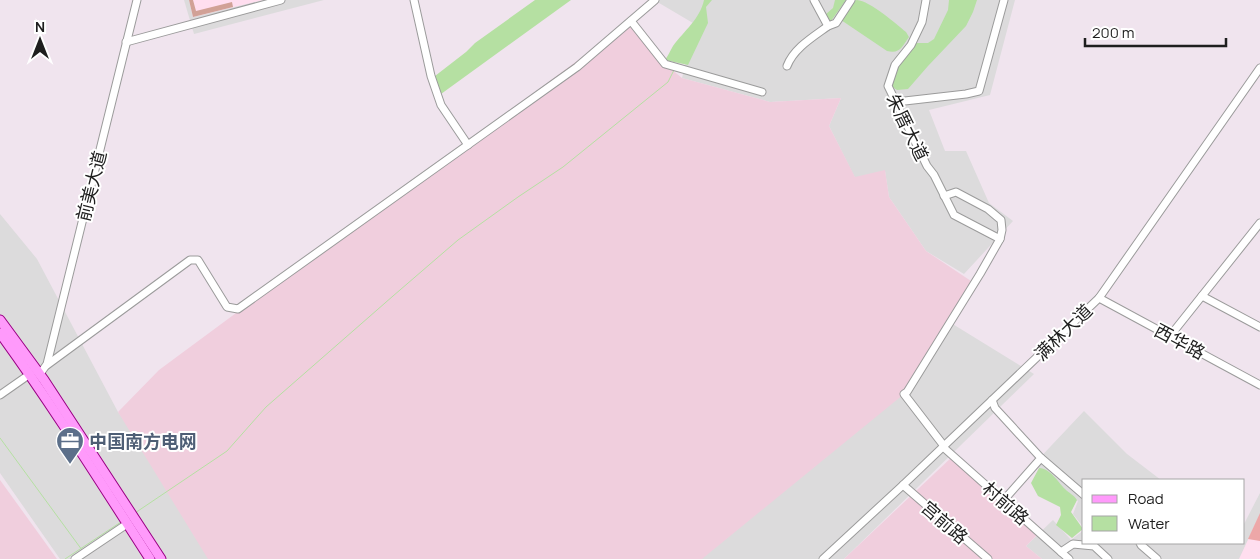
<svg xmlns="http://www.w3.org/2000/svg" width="1260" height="559" viewBox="0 0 1260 559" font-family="Manrope,'Noto Sans SC',sans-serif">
<rect width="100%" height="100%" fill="#f0e4ee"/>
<g fill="#dcdbdc">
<polygon points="184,0 324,0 194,34"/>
<polygon points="654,0 1015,0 990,95 929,110 945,151 966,151 989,203 1013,221 964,274 926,251 889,197 885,171 855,178 829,126 841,98 770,102 682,78 687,58 698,26"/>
<polygon points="0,214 37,259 118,412 165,476 216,559 60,559 0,473"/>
<polygon points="951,323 1034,374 844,559 700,559"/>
<polygon points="1084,411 1127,454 1161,480 1084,480 1084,528 1073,514 1078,501 1034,464"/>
<polygon points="1260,493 1260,559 1042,559 1026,546 1053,520 1071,540 1084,530 1084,543 1244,543 1244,524"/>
</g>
<g fill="#ffdeef">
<polygon points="189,0 263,0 193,17"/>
<polygon points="1260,514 1260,559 1239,559"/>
</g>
<g fill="#f0cedd">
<polygon points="631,21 665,64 682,78 770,102 841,98 829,126 855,177 885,170 889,197 926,251 974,283 904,394 702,559 208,559 118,412 159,370"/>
<polygon points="953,456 1040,532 1026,546 1042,559 844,559"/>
<polygon points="0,480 57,559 0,559"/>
</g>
<polygon fill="#eda7a8" points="1260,513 1260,541 1248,539"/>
<polygon fill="#d1a196" points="189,0 193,0 196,11 232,2 233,7 193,17"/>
<g fill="#b5e0a2">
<polygon points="535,0 571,0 441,94 435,76 466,52 475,43"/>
<path d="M704,0H712L706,7L708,23L688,65L665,60C668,56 670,51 673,46C684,31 700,19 704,0Z"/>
<polygon points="835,0 846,0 831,21 828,20 826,14 833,8"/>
<path d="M857,0C870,1 895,23 906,32L909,37C902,47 900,54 887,51L841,20L853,1Z"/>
<polygon points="949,0 977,0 973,12 966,26 928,66 908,89 897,90 891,86 897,66 914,43 928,43 934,39 948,10"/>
<path d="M1039,468C1051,469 1057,481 1065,489C1070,494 1073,494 1077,500L1071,512L1083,529L1072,538L1056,525L1061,515L1060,507L1038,496L1031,483Z"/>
</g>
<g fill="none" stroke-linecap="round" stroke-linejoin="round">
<g stroke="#b5e0a2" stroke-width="1">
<polyline points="0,438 82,550"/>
<polyline points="135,513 227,451 266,407 393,296 458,240 518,197 563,167 668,82 674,70"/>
<polyline points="65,559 121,522"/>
</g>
<defs>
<g id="minor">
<polyline points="414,0 431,76 441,105 468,145"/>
<polyline points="814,0 828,26 836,23 851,0"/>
<polyline points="926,0 922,22 911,45 895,65 888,86 927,166 934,175 954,215 1000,239 980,274 907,392 904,394 944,446"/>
<polyline points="631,21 665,64 762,92"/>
<polyline points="126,42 281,0"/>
<path d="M787,66C794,48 813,37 828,26"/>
<polyline points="896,102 966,94 979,91 1004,0"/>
<polyline points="944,196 956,192 988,209 1001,220 1002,230 1000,239"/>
<polyline points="1202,296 1260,327"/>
<polyline points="1099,298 1260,385"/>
<polyline points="1170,336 1260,223"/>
<polyline points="47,365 190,260 198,260 227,307 238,309 577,67 655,0"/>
<polyline points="42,371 47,364 137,0"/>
<polyline points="0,395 30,374"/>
<polyline points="992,400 995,408 1041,458 1003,501"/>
<polyline points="943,447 1069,559"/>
<polyline points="1041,458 1084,495"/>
<polyline points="903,485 988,559"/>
<polyline points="1140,543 1141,545 1157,559"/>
<polyline points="1061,552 1073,544 1094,546 1108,559"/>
<polyline points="75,559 127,524"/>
<polyline points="823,559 903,485 1099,298 1260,68"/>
</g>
<g id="major">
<polyline points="0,320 44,380 161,559"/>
<path d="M0,333C53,406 101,483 150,559"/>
</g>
</defs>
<use href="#minor" stroke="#9b9b9b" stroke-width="9"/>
<use href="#major" stroke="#990083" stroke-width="11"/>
<use href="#minor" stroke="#fff" stroke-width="7"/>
<use href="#major" stroke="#ff9afb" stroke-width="9"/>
</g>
<defs>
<symbol id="office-pin" viewBox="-11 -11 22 30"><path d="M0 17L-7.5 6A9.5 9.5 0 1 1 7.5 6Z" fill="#5c6f8a" stroke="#fff"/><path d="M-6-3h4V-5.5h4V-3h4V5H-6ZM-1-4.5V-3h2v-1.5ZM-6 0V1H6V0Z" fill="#fff"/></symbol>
</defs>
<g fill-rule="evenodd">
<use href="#office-pin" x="54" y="425" width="32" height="43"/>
</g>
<g text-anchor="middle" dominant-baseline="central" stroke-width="4" stroke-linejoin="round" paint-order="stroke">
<g font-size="18" fill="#1e1e1e" stroke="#fff">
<text transform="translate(908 127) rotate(64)">朱厝大道</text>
<text transform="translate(91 186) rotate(-76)">前美大道</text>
<text transform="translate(1063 332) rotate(-44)">满林大道</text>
<text transform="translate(1180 341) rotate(28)">西华路</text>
<text transform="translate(1006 503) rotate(41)">村前路</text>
<text transform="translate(945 522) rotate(41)">宫前路</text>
</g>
<g font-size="18" font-weight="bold" fill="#4e5e75" stroke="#fff" text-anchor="start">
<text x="89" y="441">中国南方电网</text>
</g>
</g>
<rect x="1082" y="479" width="162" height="65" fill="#ffffff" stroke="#a5a5a5"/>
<rect x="1092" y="495" width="25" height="8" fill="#ff9afb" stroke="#a5a5a5"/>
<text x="1128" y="504" font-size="15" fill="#1e1e1e">Road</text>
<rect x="1092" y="516" width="25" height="15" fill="#b5e0a2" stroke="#a5a5a5"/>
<text x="1128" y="529" font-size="15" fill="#1e1e1e">Water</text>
<g transform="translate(40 40)" stroke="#ffffff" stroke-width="4" paint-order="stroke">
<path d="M0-4L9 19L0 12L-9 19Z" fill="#1e1e1e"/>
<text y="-8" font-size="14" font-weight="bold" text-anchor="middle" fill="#1e1e1e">N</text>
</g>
<path d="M1085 38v8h141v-8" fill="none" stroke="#1e1e1e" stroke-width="2.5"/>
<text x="1092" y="38" font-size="15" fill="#1e1e1e" stroke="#ffffff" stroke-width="4" paint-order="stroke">200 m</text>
</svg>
